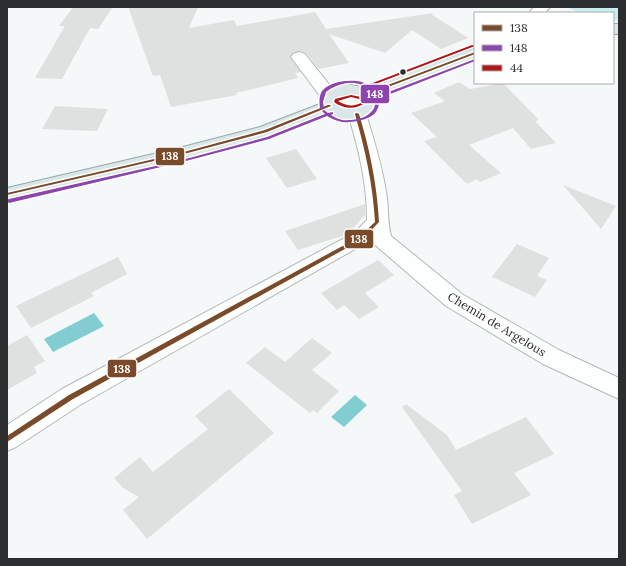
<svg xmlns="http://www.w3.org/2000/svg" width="626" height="566" viewBox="0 0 626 566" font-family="Lora,serif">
<rect width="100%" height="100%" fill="#f4f8f8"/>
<polygon fill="#c9eef1" points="568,7 619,7 619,20 613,20 613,13 582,13 570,9"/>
<g fill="#81cdd2">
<polygon points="94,313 104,326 53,352 44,339"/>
<polygon points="355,395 367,405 344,427 331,417"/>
</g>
<g fill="#dfe0e0">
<polygon points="73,7 113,7 98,29 90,28 62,79 35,78 65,26 59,26"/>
<polygon points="128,7 198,7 189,28 234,20 237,26 315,12 326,29 433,13 431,14 468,38 441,49 412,30 385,53 329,34 349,63 319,69 306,53 299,51 293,53 290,57 301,72 295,73 298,78 236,93 237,95 171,107 160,75 153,76"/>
<polygon points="459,82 470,89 503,83 539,120 535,121 556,143 531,149 513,128 469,145 501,173 480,182 477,179 467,184 424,141 437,137 411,113 445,101 434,93"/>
<polygon points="55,106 108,109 97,131 42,129"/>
<polygon points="296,149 317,179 287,188 266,158"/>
<polygon points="563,185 616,206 601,229"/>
<polygon points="365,204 365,215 348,234 298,250 285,231"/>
<polygon points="517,244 549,258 537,276 547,280 535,297 492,277"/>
<polygon points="118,257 127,274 91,293 94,296 31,328 16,306"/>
<polygon points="378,260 394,275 365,293 379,307 359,319 344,305 337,310 321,293"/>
<polygon points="27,335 45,361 34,367 37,373 7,390 7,346"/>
<polygon points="312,338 332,353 312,370 339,391 317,413 313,410 310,413 246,363 265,347 285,362"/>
<polygon points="229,389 274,433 147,539 123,510 139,497 123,488 114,478 140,457 153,472 208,429 195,416"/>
<polygon points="406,404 447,435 456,450 526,417 554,454 514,473 531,495 472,524 454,495 462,491 402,407"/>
</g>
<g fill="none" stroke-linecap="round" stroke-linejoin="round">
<defs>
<g id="minor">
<polygon points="534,7 550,7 545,13 529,13"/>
<polygon points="299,52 305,54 335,92 337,96 335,100 329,101 323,100 291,57 293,54"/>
<path d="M357,109L363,110L366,114C374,140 382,165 386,192C389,207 387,221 391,236L462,294L559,350L619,378V399L543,364L446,306L374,244L371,240L80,405L16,447L7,451V425L62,389L354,233L367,220C367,183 359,150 348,114L351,110Z"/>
</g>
<g id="major">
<rect x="613" y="24" width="6" height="10"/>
<path d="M475,48V58L377,96L380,100C374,120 343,126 327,113L272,135L180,160L7,200V188L179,148L260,127L320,104L323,92L331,87L347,84L367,88ZM347,94C353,94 358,95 362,100L361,105C353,110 345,110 338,104L337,98Z"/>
</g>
</defs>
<use href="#minor" stroke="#b4b7b7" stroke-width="2"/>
<use href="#major" stroke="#95a9ab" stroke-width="2"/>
<use href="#minor" fill="#fdfefe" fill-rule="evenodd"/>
<use href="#major" fill="#dae6e7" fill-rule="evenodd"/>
<defs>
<g id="bus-1">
<polygon points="475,52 475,54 367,95 366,95 364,94"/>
<polygon points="328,105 330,105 331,106 267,132 180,155 7,195 7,193 180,153 265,130"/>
<path d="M356,113H357L359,114C370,150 377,185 379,222L363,239L73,399L7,442V436L69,395L359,237L375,222C373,185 365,149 355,114Z"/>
</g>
<path id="bus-2" d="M475,59V61L380,98C379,102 379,107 377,110C373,120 351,123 342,122C337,121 332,119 327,116L269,139L182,162L9,203L7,201V200L9,199L182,160L267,137L325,114L322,111L324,110L328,113L333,112V114L331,115C334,117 338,119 342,120C351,121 366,119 372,111C375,109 375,103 376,99L369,102H367V100L375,97C362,78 343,80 326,92L323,102L324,108L322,109L320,108C319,103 319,94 323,90C331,81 351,79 362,82C369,85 374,90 378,96Z"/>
<g id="bus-3">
<polygon points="472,45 475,46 365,88 364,88 362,87"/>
<path d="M351,95L361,97L365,103C356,110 343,109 334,102L335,99ZM351,97L359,99L361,103C353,107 346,106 338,101Z"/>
</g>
</defs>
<use href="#bus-1" stroke="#fff" stroke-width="3"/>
<use href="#bus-2" stroke="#fff" stroke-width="3"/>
<use href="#bus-3" stroke="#fff" stroke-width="3"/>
<use href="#bus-1" fill="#7a4b2a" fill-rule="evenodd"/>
<use href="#bus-2" fill="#8e44ad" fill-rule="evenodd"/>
<use href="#bus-3" fill="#b21515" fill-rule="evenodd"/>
</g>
<circle fill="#2b2d2e" stroke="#fff" stroke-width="1.5" cx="403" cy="72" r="3.5"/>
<g text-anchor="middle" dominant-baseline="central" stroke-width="3.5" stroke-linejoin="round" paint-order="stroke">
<g font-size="12" fill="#2b2d2e" stroke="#fff">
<text transform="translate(497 324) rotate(31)">Chemin de Argelous</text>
</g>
</g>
<g stroke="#fff" stroke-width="1.5">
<rect x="360" y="84" width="30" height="20" rx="4" fill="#8e44ad"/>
<rect x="155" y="147" width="30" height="19" rx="4" fill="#7a4b2a"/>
<rect x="344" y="229" width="30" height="20" rx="4" fill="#7a4b2a"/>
<rect x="107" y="359" width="30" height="19" rx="4" fill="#7a4b2a"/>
</g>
<g font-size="11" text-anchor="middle" font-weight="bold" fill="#fff">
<text x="375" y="98">148</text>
<text x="170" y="160">138</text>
<text x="359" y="243">138</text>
<text x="122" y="373">138</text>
</g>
<rect width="626" height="566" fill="none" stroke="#2b2d2e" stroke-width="16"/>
<rect x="474" y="12" width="140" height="72" fill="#ffffff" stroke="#aaabab"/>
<rect x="482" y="25" width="20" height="6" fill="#7a4b2a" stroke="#aaabab"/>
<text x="510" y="32" font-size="12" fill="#2b2d2e">138</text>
<rect x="482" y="45" width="20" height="6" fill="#8e44ad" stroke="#aaabab"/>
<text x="510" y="52" font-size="12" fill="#2b2d2e">148</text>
<rect x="482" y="65" width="20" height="6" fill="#b21515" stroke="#aaabab"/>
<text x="510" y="72" font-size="12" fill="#2b2d2e">44</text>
</svg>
